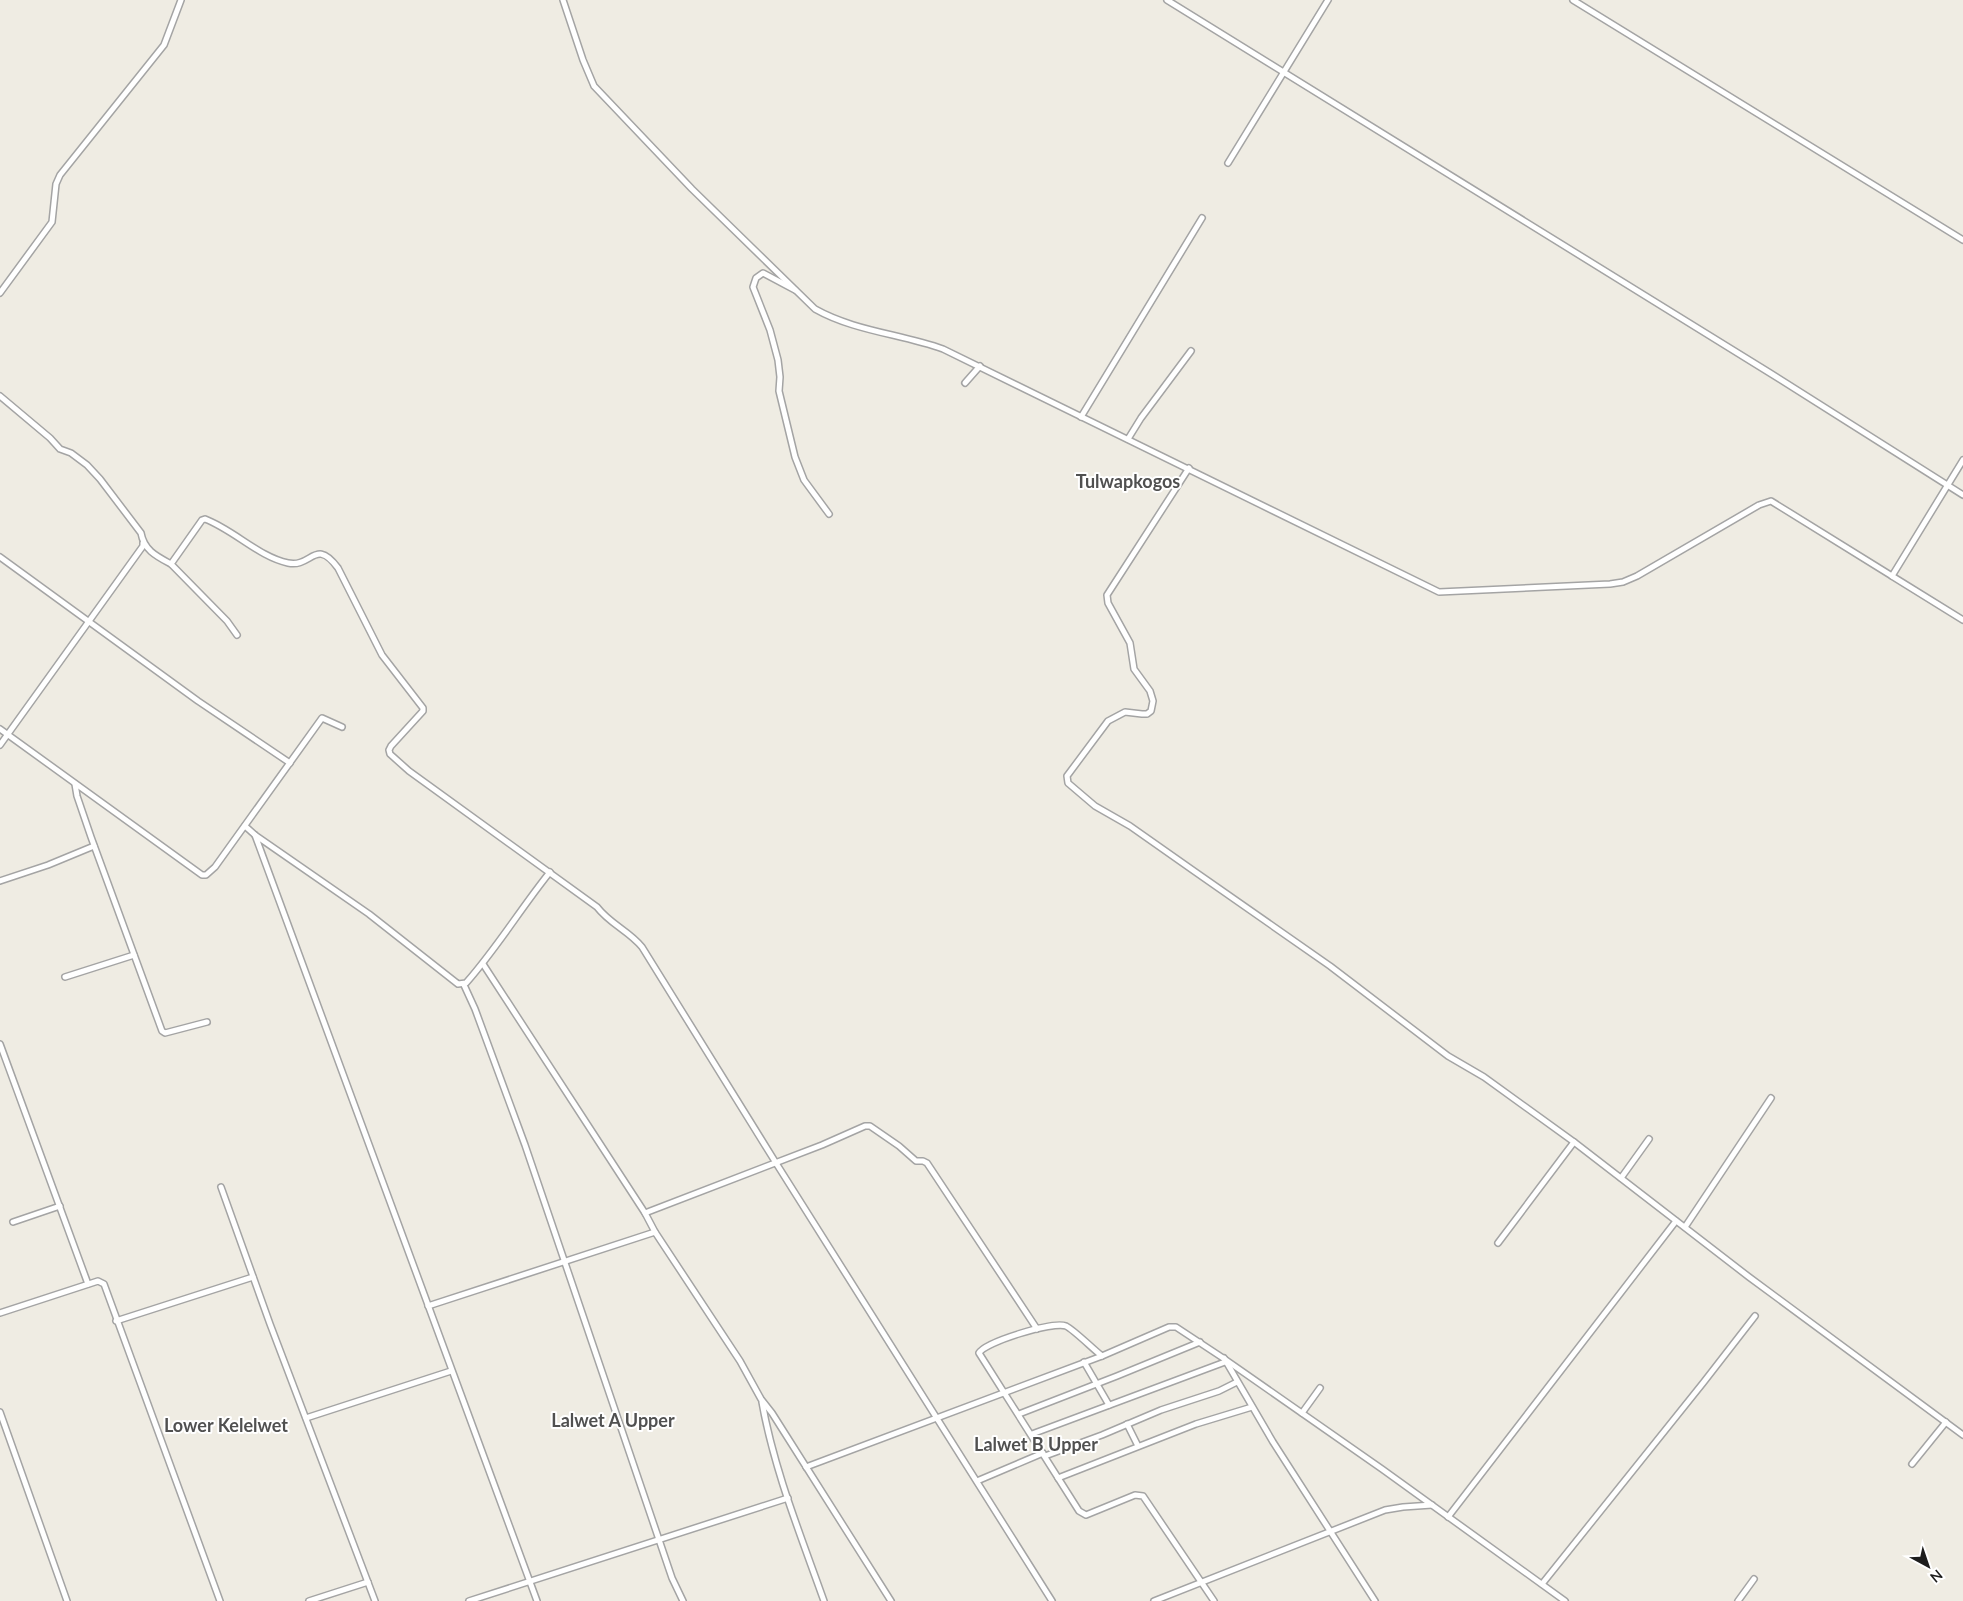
<svg xmlns="http://www.w3.org/2000/svg" width="1963" height="1601" viewBox="0 0 1963 1601" font-family="Lato,sans-serif">
<rect width="100%" height="100%" fill="#efece3"/>
<g fill="none" stroke-linecap="round" stroke-linejoin="round">
<defs>
<g id="minor">
<path d="M563,0L583,60L594,86L692,189L815,309C854,331 901,334 943,349L1439,592L1610,584L1623,582L1637,576L1759,505L1771,501L1892,576L1963,460"/>
<polyline points="1167,0 1770,373 1963,495"/>
<polyline points="1573,0 1963,240"/>
<polyline points="1228,163 1328,0"/>
<polyline points="795,290 763,273 756,278 753,287 770,330 778,360 780,377 779,391 795,457 804,480 829,514"/>
<polyline points="0,293 52,222 56,184 60,175 164,45 181,0"/>
<polyline points="965,383 980,366"/>
<path d="M0,396L50,438L60,449L71,453L87,465L100,479L141,533C144,550 156,556 171,564"/>
<polyline points="1081,417 1202,218"/>
<polyline points="1128,439 1141,418 1191,351"/>
<polyline points="1189,468 1107,595 1108,603 1130,643 1134,669 1150,691 1153,701 1151,711 1147,714 1142,714 1125,712 1108,721 1067,776 1068,783 1095,806 1130,826 1194,871 1330,966 1448,1056 1484,1077 1574,1142 1749,1277 1963,1435"/>
<polyline points="0,557 198,701 290,763"/>
<polyline points="1892,576 1963,620"/>
<path d="M237,635L227,621L171,564L202,520L205,519C234,530 259,557 288,563C312,568 315,537 338,568L382,655L423,708V711L391,746L389,750L390,754L409,771L597,907C610,924 629,931 642,947L776,1163L1052,1601"/>
<polyline points="0,729 202,875 206,875 215,867 322,718 342,727"/>
<polyline points="0,745 143,546 143,543"/>
<polyline points="75,784 77,796 91,837 162,1031 165,1033 207,1022"/>
<path d="M245,826L255,835L369,914L458,984L466,983C497,948 521,908 550,872"/>
<polyline points="255,835 537,1601"/>
<polyline points="0,881 48,865 94,846"/>
<polyline points="483,964 645,1213 655,1232 740,1361 761,1399 772,1413 891,1601"/>
<polyline points="65,977 134,955"/>
<polyline points="464,985 475,1009 525,1145 672,1578 683,1601"/>
<polyline points="0,1044 88,1284"/>
<polyline points="1621,1178 1649,1139"/>
<polyline points="221,1187 270,1324 375,1601"/>
<polyline points="645,1213 822,1145 865,1126 870,1126 899,1146 916,1161 923,1161 927,1163 1037,1329"/>
<polyline points="13,1222 60,1206"/>
<polyline points="1685,1227 1771,1098"/>
<polyline points="1498,1243 1574,1142"/>
<polyline points="428,1306 655,1232"/>
<polyline points="0,1313 98,1281 104,1284 220,1601"/>
<polyline points="116,1321 253,1277"/>
<path d="M1102,1356C1093,1349 1074,1330 1066,1326C1053,1321 985,1342 979,1353L1079,1511L1086,1515L1135,1495L1143,1496L1214,1601"/>
<polyline points="1224,1358 1273,1442 1375,1601"/>
<polyline points="1084,1362 1109,1405"/>
<path d="M762,1402C774,1470 801,1536 824,1601"/>
<polyline points="0,1412 67,1601"/>
<polyline points="1302,1413 1320,1388"/>
<polyline points="1019,1414 1117,1376 1200,1342"/>
<polyline points="306,1418 451,1371"/>
<polyline points="1127,1424 1138,1446"/>
<polyline points="1032,1434 1225,1362"/>
<polyline points="1045,1456 1102,1435 1161,1410 1219,1391 1237,1382"/>
<polyline points="1912,1464 1946,1422"/>
<polyline points="806,1467 1102,1356 1169,1327 1176,1327 1223,1358 1382,1469 1565,1601"/>
<polyline points="1058,1478 1196,1424 1252,1407"/>
<polyline points="977,1481 1043,1453"/>
<polyline points="1448,1517 1676,1221"/>
<polyline points="1542,1584 1703,1383 1755,1316"/>
<polyline points="309,1601 368,1582"/>
<polyline points="469,1601 788,1498"/>
<polyline points="1154,1601 1385,1510 1403,1507 1432,1505"/>
<polyline points="1738,1601 1754,1579"/>
</g>
</defs>
<use href="#minor" stroke="#a4a4a4" stroke-width="8"/>
<use href="#minor" stroke="#fff" stroke-width="5"/>
</g>
<g text-anchor="middle" dominant-baseline="central" stroke-width="4" stroke-linejoin="round" paint-order="stroke">
<g font-size="18" font-weight="bold" fill="#505050" stroke="#fff">
<text x="1128" y="481">Tulwapkogos</text>
<text x="613" y="1420">Lalwet A Upper</text>
<text x="226" y="1425">Lower Kelelwet</text>
<text x="1036" y="1444">Lalwet B Upper</text>
</g>
</g>
<g transform="translate(1928 1566) rotate(140)" stroke="#ffffff" stroke-width="4" paint-order="stroke">
<path d="M0-4L9 19L0 12L-9 19Z" fill="#1d1d1d"/>
<text y="-8" font-size="14" font-weight="bold" text-anchor="middle" fill="#1d1d1d">N</text>
</g>
</svg>
